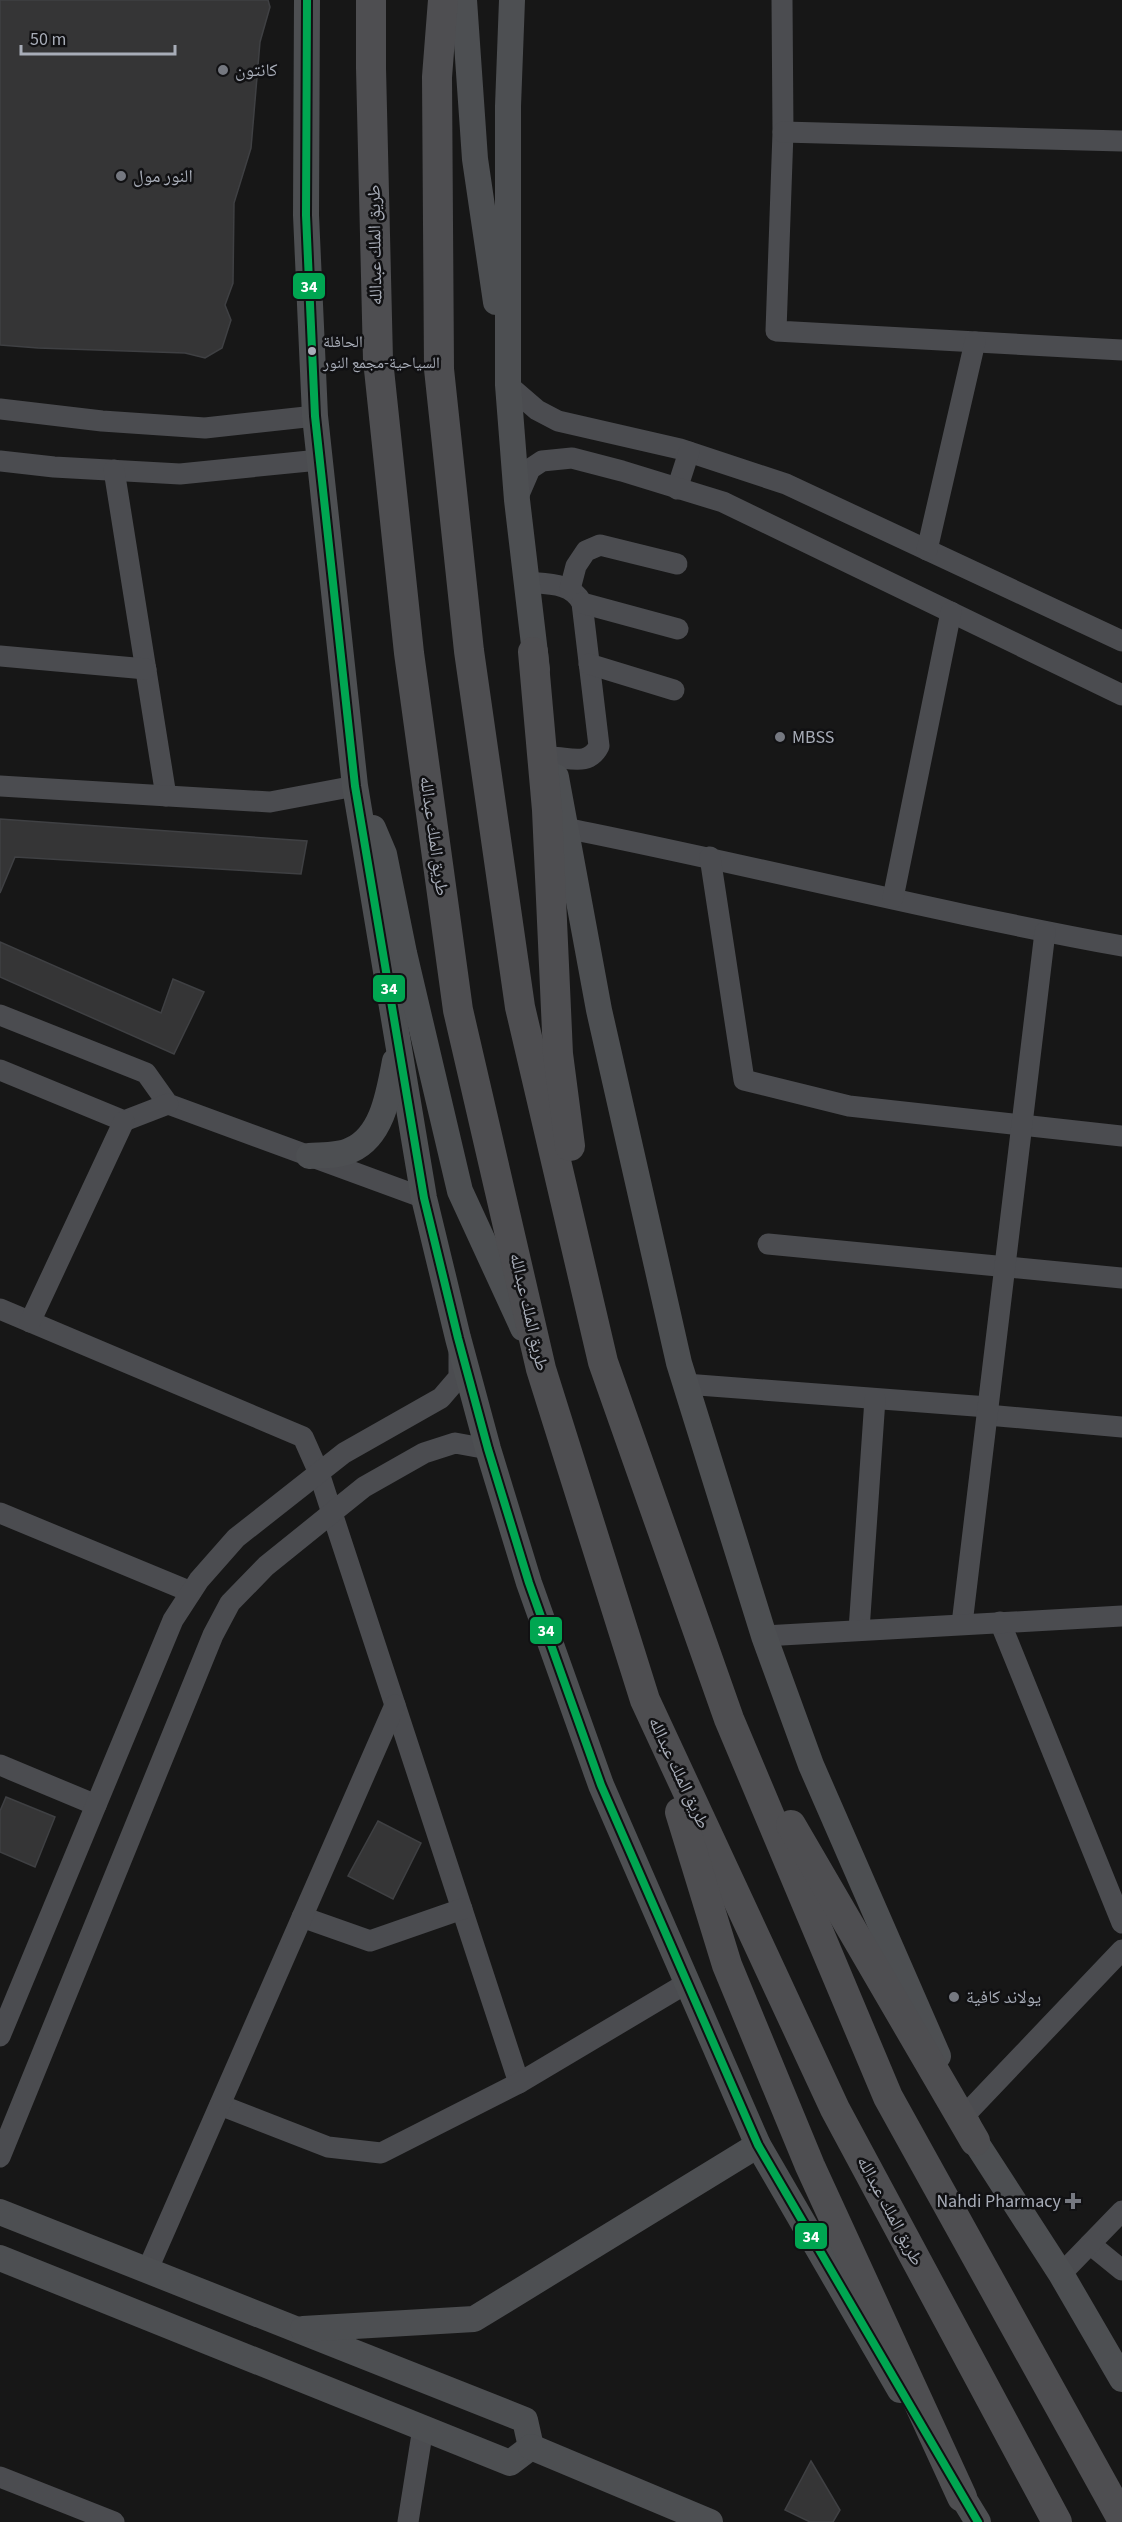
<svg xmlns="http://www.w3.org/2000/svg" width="1122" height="2522" viewBox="0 0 1122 2522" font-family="'Source Sans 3','Noto Naskh Arabic',sans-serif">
<rect width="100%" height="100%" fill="#171717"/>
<g fill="#353536" stroke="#3f4043" stroke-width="1.5">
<polygon points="0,0 268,0 270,7 260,42 251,148 234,203 233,283 225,305 231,320 222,348 205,358 185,353 38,348 0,345"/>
<polygon points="0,819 307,841 301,874 15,857 0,893"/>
<polygon points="0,942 161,1013 173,979 204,992 174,1054 0,977"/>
<polygon points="6,1797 55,1817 35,1867 0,1852 0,1811"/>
<polygon points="378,1821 421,1843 393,1899 348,1876"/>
<polygon points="811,2461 840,2510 833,2522 810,2522 785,2510"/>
</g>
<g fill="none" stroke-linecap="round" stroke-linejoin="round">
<g stroke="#4b4c50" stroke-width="21">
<polyline points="782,0 783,132 776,331 1122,350"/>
<polyline points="783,132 1122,141"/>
<polyline points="508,385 537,410 558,421 680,449 786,484 1122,641"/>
<polyline points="0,409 102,421 205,428 315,416"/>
<polyline points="0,461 54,467 180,474 319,460"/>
<polyline points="114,470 166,796"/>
<polyline points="677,489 689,452"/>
<polyline points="517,499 530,469 542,461 572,458 622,471 723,502 1122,695"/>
<polyline points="927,550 975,342"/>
<path d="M526,582C546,584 572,582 582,603L599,746C589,766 571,758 552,757"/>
<polyline points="570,589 576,566 586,551 600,545 677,564"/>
<polyline points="582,603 678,629"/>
<polyline points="0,656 146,669"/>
<polyline points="589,664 674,690"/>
<polyline points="0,786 270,802 355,786"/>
<path d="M565,828C751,865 935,912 1122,946"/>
<polyline points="710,857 744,1080 849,1106 1122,1136"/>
<polyline points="893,898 951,612"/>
<polyline points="0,1015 146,1073 168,1104 424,1198"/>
<polyline points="0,1070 124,1121 168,1104"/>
<polyline points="768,1244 1122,1278"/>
<polyline points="0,1309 303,1437 319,1473 332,1513 519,2083"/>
<polyline points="30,1322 124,1121"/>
<polyline points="685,1384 988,1407"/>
<polyline points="987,1415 1122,1427"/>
<polyline points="0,1513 191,1592"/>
<polyline points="1000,1622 1122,1923"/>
<polyline points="962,1624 1045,932"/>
<polyline points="859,1630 875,1399"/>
<polyline points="764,1636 1122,1616"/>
<polyline points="0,1765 96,1805"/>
<polyline points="302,1917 370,1941 462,1909"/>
<polyline points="0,2036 173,1620 199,1580 236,1538 344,1453 441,1398 459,1377 459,1354"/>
<polyline points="220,2105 328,2147 381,2153 519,2083 687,1983"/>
<polyline points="964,2116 1122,1950"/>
<polyline points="0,2157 213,1635 230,1603 266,1566 364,1487 424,1453 455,1443 488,1449"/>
<polyline points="1090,2244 1122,2270"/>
<polyline points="147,2271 395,1705"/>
<polyline points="1061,2274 1122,2211"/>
<polyline points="0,2477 114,2522"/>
<polyline points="408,2522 423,2428"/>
</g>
<g stroke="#4d4f52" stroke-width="26">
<polyline points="307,0 306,215 315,416 355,786 424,1198 458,1338 488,1449 529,1583 601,1785 758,2145 900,2390"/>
<polyline points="464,0 475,159 496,302"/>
<polyline points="512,0 508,106 508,385 517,500 537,670"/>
<polyline points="556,777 599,1010 679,1363 764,1636 811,1765 938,2056"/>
<polyline points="373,828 384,854 404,953 460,1191 523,1328"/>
<path d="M309,1156C322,1155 340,1156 351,1150C383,1136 389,1092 395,1061"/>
<polyline points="967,2123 975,2141 1061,2274 1122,2379"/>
<polyline points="0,2212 525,2420 531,2447"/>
<polyline points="0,2258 510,2463 531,2447"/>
<polyline points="303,2329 474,2319 758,2145"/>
<polyline points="531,2447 710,2522"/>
<polyline points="953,2481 978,2522"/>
</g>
<g stroke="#4e4e51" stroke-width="30">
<polyline points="371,0 371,68 378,360 409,653 458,1010 541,1369 645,1700 835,2109 1057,2522"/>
<polyline points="443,0 437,77 439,369 469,651 520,1007 603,1362 729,1719 888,2097 1122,2519"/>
<polyline points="533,652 547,810 558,1054 570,1146"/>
<polyline points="680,1812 727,1965 810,2166 962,2497"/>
<polyline points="791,1825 975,2141"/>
</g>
<defs>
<polyline id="bus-1" points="307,0 306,215 315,416 355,786 424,1198 458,1338 488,1449 529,1583 601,1785 758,2145 978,2522"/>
</defs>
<use href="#bus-1" stroke="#111113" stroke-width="12"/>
<use href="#bus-1" stroke="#00a651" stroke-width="8"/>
</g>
<g fill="#757880" stroke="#111113" stroke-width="2">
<circle cx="223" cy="70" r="6"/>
<circle cx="121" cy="176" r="6"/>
<circle cx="780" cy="737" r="6"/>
<circle cx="954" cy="1997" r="6"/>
<path d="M1070 2192h6v6h6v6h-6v6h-6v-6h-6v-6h6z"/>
</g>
<circle fill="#a8adb8" stroke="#111113" stroke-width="2" cx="312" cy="351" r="5"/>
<g text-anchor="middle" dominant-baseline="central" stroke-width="5" stroke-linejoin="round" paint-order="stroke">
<g font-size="16" fill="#a8adb8" stroke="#111113" text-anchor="start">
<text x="323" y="342">الحافلة<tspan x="323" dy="21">السياحية-مجمع النور</tspan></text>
</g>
<g font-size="18" fill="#a8adb8" stroke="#111113" text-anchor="start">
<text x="235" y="70">كانتون</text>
<text x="133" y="176">النور مول</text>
<text x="792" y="737">MBSS</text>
<text x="966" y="1997">يولاند كافية</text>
<text x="1061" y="2201" text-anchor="end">Nahdi Pharmacy</text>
</g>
<g font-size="18" fill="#a8adb8" stroke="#111113">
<text transform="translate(375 245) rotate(-91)">طريق الملك عبدالله</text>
<text transform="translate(434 836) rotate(82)">طريق الملك عبدالله</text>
<text transform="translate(529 1312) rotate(77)">طريق الملك عبدالله</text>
<text transform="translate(679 1773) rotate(65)">طريق الملك عبدالله</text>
<text transform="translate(890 2211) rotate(62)">طريق الملك عبدالله</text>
</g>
</g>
<g stroke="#111113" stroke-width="2">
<rect x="292" y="272" width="34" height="28" rx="6" fill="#00a651"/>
<rect x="372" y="974" width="34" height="29" rx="6" fill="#00a651"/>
<rect x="529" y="1616" width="34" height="29" rx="6" fill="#00a651"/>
<rect x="794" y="2222" width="34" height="28" rx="6" fill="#00a651"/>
</g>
<g font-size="16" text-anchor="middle" font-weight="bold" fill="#fff">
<text x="309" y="292">34</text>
<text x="389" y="994">34</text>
<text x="546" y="1636">34</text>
<text x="811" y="2242">34</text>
</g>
<path d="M21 45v9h154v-9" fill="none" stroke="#a8adb8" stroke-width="3"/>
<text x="30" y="45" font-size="18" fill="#a8adb8" stroke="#111113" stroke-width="4.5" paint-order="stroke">50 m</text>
</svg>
